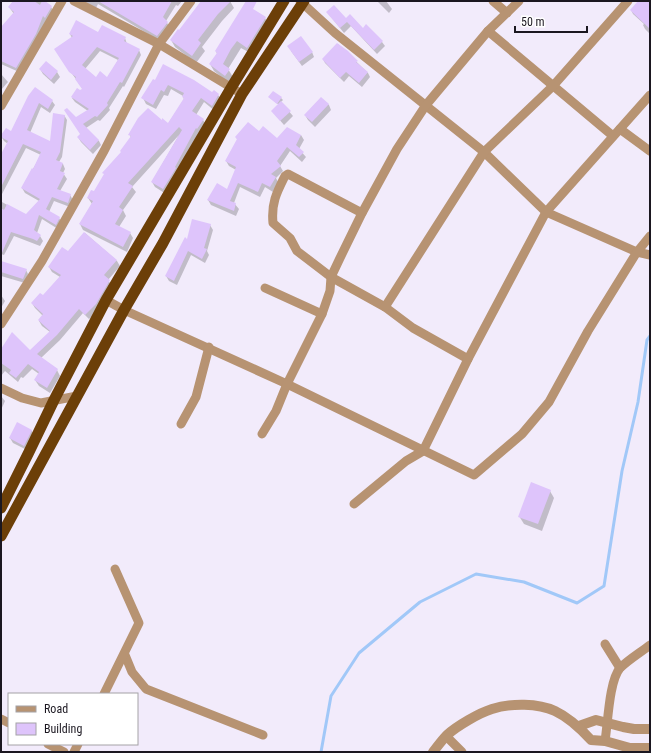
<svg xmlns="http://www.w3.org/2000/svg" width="651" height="753" viewBox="0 0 651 753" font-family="'Roboto Condensed',sans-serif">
<rect width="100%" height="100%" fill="#f2ebfb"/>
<g fill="#0003" fill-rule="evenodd">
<polygon points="14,1 44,1 51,7 54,12 19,72 1,64 1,29 14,14 9,7"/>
<polygon points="82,1 182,1 178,6 176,5 166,21 170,28 160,41 98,4 96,8"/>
<polygon points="210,1 230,1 234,8 222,21 202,47 205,51 196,63 175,47 171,40"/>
<polygon points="377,1 386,1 392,9 389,13"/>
<polygon points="640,1 650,1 650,34 645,29 643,25 644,24 633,14 631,10"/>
<polygon points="327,12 346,19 382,42 385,46 377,54 351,26 344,33"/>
<polygon points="265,18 269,25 252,54 241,48 228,69 233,77 229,83 214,71 210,64 217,54 216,51"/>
<path d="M99,33L125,38L127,44L139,50L141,55L124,87L123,86L109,108L110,110L100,121L98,120L86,128L99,141L101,145L93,154L81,142L78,137L81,135L76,118L88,111L75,102L72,98L83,89L58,54L72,38L70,34ZM100,51L118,60L108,79L96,78L85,69Z"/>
<polygon points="338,44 368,73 370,77 362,87 349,76 344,82 325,63 323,59"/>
<polygon points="291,51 312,52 314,57 302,66"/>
<polygon points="46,62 57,72 60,77 54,84 43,74 40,69"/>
<polygon points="1,74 8,82 1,90"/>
<polygon points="154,80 218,95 222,100 215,111 204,102 196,115 203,120 206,125 166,194 155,187 152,182 179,135 132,187 136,192 123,210 126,216 119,227 130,233 133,238 127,252 83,230 80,224 92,204 88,198 94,192 122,153 131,138 130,135 162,121 168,124 184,100 183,96 171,89 168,96 164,95 156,109 146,104 143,98"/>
<polygon points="273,92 281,98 283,100 281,102 293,116 284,125 272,111 279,105 269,97"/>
<polygon points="29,97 52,101 55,105 50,113 41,107 30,133 50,143 64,115 67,120 62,157 59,162 63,164 65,169 63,173 67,179 60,191 70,195 73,200 70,207 54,201 49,212 59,218 62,223 58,229 42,219 37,233 40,236 43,241 40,246 14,236 4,255 1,254 1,200 2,202 27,216 39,201 25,193 22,188 41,155 26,148 1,196 1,157 8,144 4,141 1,136 12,133"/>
<polygon points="321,98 329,105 331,110 315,127 308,120 305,115"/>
<polygon points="259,133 277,140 301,135 304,140 299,149 306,157 302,162 290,151 280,166 283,171 276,178 278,182 273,192 265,187 260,197 240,187 234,203 239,209 236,216 211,205 208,200 217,185 227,191 236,170 229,166 226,161 238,141 236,137"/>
<polygon points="210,225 213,230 207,251 209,255 205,263 191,255 177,285 169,281 166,276 187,240"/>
<polygon points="85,233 117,261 120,266 108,280 112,286 99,310 89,319 83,313 60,340 41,358 57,370 60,376 50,393 39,386 35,380 39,374 32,369 23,378 21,377 18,382 5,371 1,376 1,350 30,351 50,332 42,326 39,321 43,316 35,308 32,303 43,297 60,277 52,272 49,267 68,252"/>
<polygon points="1,262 26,270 28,274 25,283 1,276"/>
<polygon points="1,295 5,301 1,308"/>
<polygon points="1,396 5,401 1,410"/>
<polygon points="31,430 34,435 27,450 13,443 10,438"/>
<polygon points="550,491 554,498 542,531 524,524 519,516"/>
</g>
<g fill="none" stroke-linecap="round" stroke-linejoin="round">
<polyline stroke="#a1c8f8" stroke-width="3" points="321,752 331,696 359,653 420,602 476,574 524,582 577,603 604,586 622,471 638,402 647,340 650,336"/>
</g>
<g fill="#dec4fb" fill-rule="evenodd">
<polygon points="13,1 34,1 40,5 42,1 45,1 52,6 45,18 43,16 36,34 16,68 1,61 1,27 14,12 8,7"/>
<polygon points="98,1 172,1 163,17 168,22 157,36"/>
<polygon points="201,1 231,1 218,14 198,40 201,43 192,56 170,40 178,29 179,30"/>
<polygon points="246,1 257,1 253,9 266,17 247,48 237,41 231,49 223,64 230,69 225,76 209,64 217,53 215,51"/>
<polygon points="638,1 650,1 650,29 630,10"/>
<polygon points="334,5 346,18 350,14 363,28 366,24 383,41 374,50 347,22 340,28 326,12"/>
<path d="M76,20L98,32L102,25L126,37L124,41L140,49L122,83L120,82L107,103L108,105L97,117L95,116L83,124L99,140L90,150L77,137L80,134L64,110L67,108L76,117L89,109L71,97L77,88L80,90L82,89L75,79L76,77L69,72L54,49L73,36L69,34ZM97,47L119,58L107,77L100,71L96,77L82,65Z"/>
<polygon points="301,36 313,52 299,62 287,46"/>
<polygon points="337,43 348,51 358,61 356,62 368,72 359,83 346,72 340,78 322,59"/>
<polygon points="46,61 58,71 51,80 39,69"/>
<polygon points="163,64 194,80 212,92 214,90 219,94 212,106 201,98 192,111 204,119 197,129 196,128 175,167 176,168 163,189 151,182 182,130 179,127 128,183 133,186 119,207 123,210 115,224 131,232 123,247 79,224 93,201 87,198 91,190 94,191 104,174 102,173 121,152 120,151 131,136 128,135 138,118 148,108 162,120 162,118 168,123 184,98 182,97 184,93 168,85 164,92 161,90 153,105 141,98 153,79 155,80"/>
<polygon points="35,87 53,100 48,109 39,103 27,130 50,141 53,113 65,115 60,152 56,160 63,163 60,171 65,173 57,189 71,194 68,203 52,197 46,209 60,217 56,225 39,215 34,230 41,235 37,241 33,239 11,232 1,255 1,208 4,210 7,204 26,214 40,199 21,188 32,168 33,169 41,152 23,144 1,187 1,154 8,141 1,137 1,135 6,128 11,131 28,96"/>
<polygon points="273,91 282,97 277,104 268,97"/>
<polygon points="321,97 329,104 312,122 304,115"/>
<polygon points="281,101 291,111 280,121 271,111"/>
<polygon points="248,122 259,131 263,126 277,138 287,127 301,135 296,145 304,152 299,157 287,147 277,161 281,166 271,174 276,177 270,187 262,183 258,192 238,183 230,201 236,203 234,211 207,200 217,183 227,189 236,167 225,161 237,139 235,137"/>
<polygon points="192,219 211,224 204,248 207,249 202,259 188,251 174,281 165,276 185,237 187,239"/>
<polygon points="84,232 117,260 104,275 110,280 96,304 85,315 79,309 57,335 37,354 58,369 47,388 34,380 39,372 28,364 16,378 9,373 11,370 1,363 1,349 12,332 30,350 50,331 38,320 43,314 31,303 40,293 43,295 61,275 48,267 62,247 68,251"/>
<polygon points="1,261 27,269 23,279 1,272"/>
<polygon points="17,422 32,430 24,446 9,438"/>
<polygon points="531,482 551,490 538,524 518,517"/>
</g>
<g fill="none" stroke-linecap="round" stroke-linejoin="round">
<g stroke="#b79372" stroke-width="9">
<polyline points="74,1 159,44 242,94"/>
<polyline points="300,1 335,33 484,152 546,212 637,252 650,255"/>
<polyline points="493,1 507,13"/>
<polyline points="488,31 613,136"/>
<polyline points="1,106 62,1"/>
<polyline points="620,129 650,151"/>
<path d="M362,213L288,174L285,176C277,192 271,203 273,223L290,238L297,251L331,277L385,307L413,328L468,359"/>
<polyline points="265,288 322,314"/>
<polyline points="106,300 124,310 287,384 474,475 522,434 549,402 588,331 637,252 650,236"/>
<polyline points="385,307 484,152 553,86 628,1"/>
<polyline points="1,324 42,261 104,151 159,44 191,1"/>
<polyline points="1,388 22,398 41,403 77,396"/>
<polyline points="181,424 196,397 209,347"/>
<polyline points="262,434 276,411 287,384 322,314 330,291 331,277 340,258 362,213 397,149 426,105 488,31 519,1"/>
<polyline points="354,504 406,461 423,451 468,359 546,212 650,95"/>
<polyline points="605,644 620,668"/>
<polyline points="125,655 132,672 146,689 263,735"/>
<polyline points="104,694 139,623 115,569"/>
<polyline points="1,719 9,723"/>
<polyline points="446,736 462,752"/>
<path d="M605,741C608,723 609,681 620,668C628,660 641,652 650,645"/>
<polyline points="48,744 64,752"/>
<polyline points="74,752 78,744"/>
</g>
<g stroke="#b79372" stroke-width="10">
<polyline points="579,726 596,720 623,727 634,729 650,729"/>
<path d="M433,752C437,747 442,740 447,735C457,726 479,713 492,709C511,703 538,703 555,711C570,718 581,729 591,740L605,741L630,748H650"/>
</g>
<g stroke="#6c3f08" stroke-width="11">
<polyline points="1,508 29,452 54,400 106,300 231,88 284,1"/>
<polyline points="1,536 124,310 163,243 242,94 304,1"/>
</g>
</g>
<rect width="651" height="753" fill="none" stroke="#1b1720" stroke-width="4"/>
<rect x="8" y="693" width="130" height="52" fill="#ffffff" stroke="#a4a2a6"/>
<rect x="16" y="706" width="20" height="6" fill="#b79372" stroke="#a4a2a6"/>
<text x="44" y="713" font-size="12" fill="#1b1720">Road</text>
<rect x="16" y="723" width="20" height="12" fill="#dec4fb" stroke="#a4a2a6"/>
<text x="44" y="733" font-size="12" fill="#1b1720">Building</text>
<path d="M515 26v6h72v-6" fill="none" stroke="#1b1720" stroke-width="2"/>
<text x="521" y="26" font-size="12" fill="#1b1720" stroke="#ffffff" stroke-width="3" paint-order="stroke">50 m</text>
</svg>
